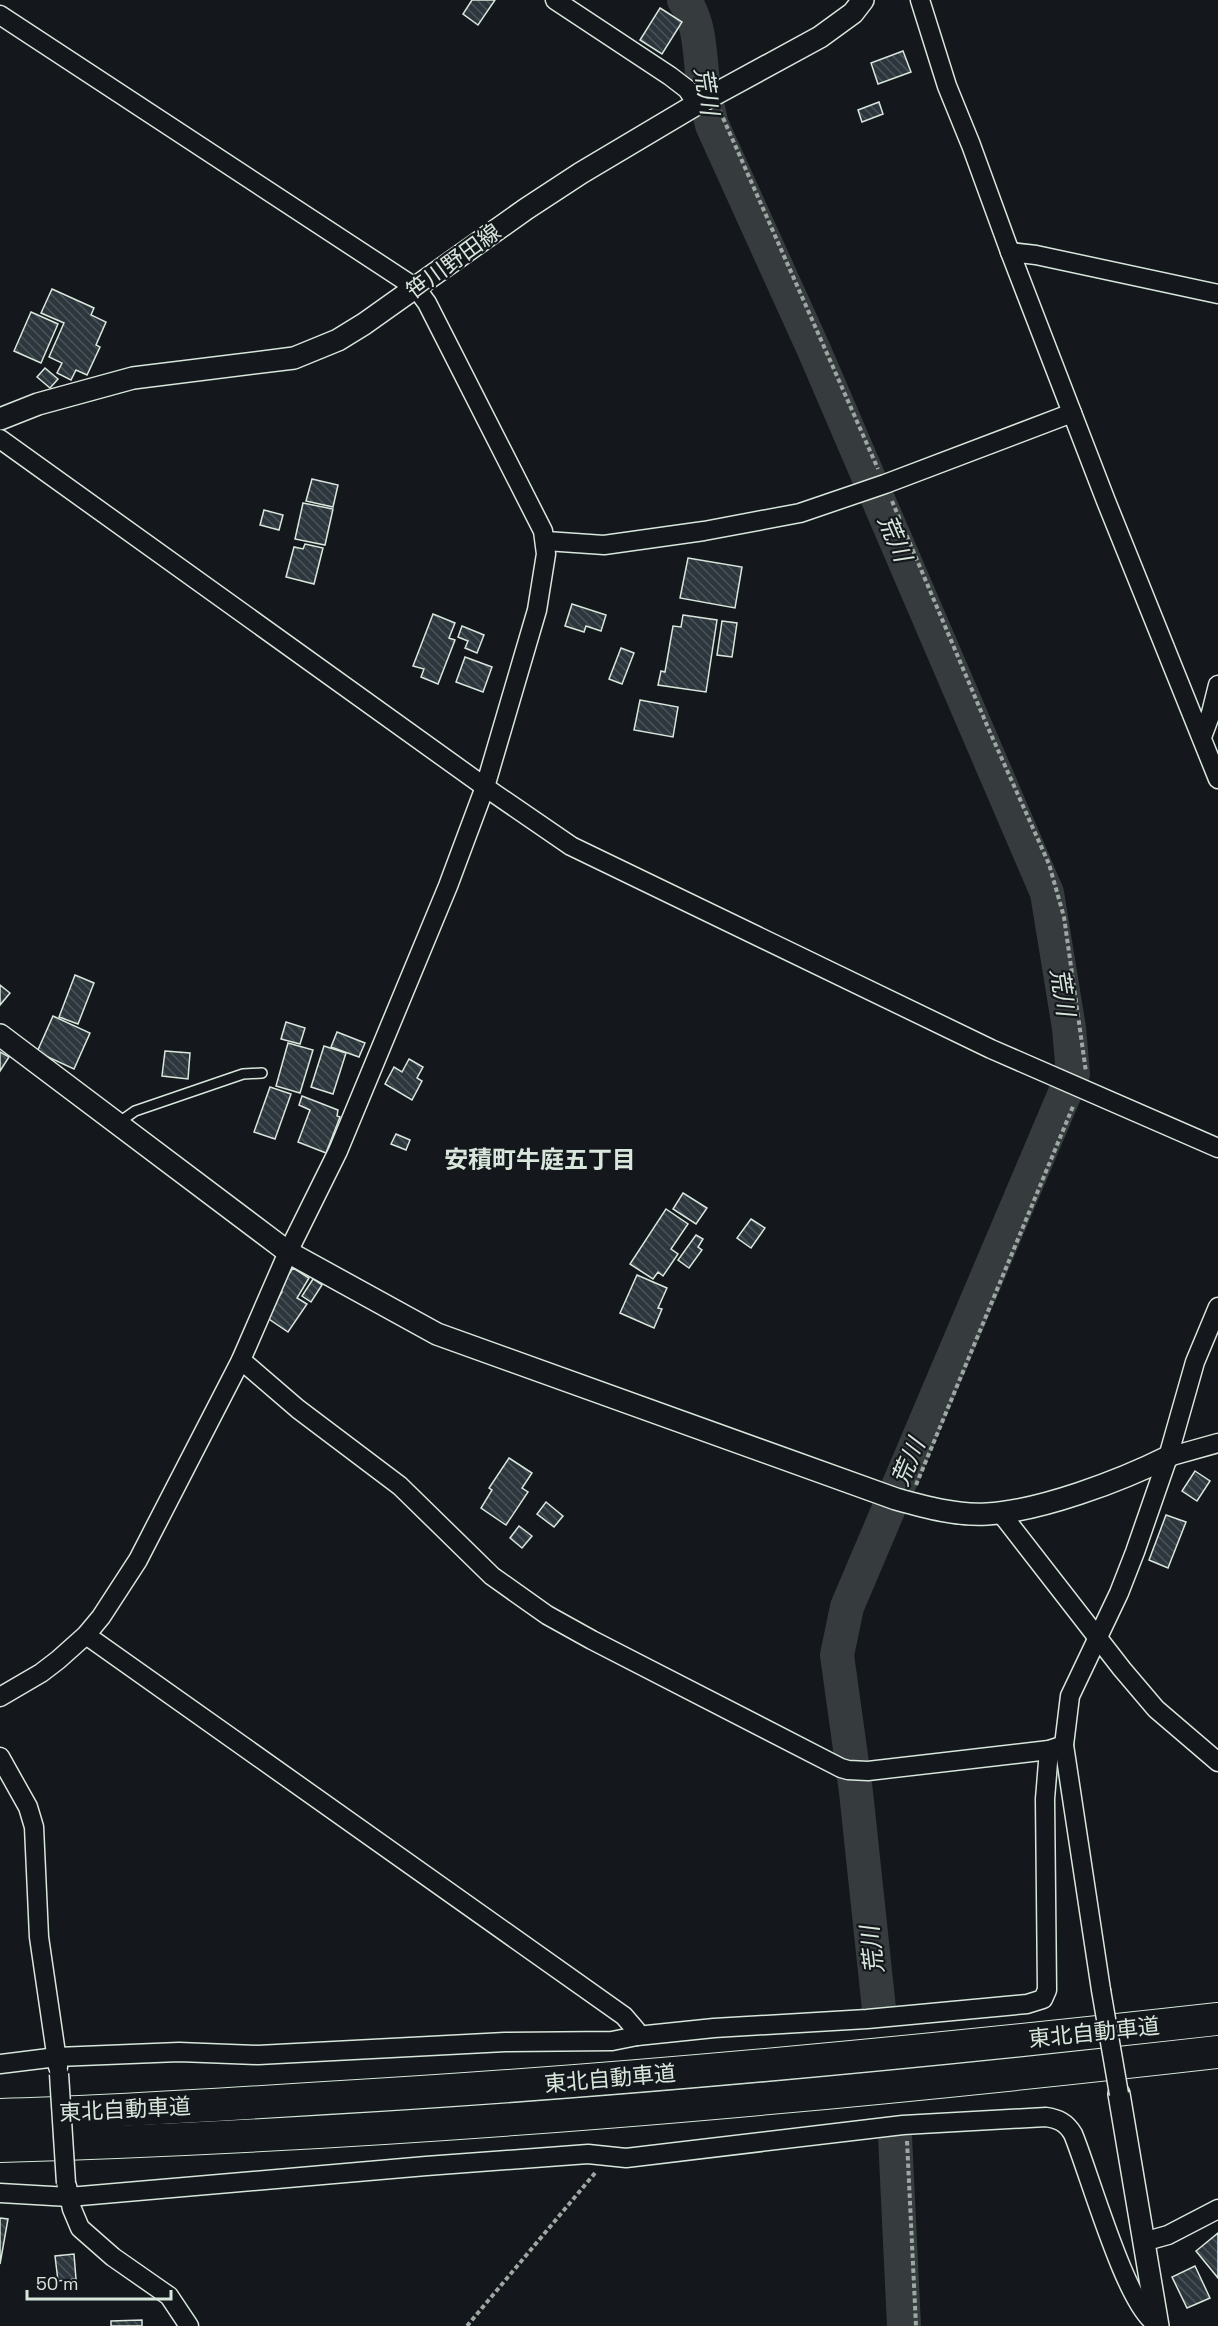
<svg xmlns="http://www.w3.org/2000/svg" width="1218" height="2326" viewBox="0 0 1218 2326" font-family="'Space Grotesk','Noto Sans JP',sans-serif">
<defs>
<pattern id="building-back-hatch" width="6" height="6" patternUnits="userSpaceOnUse" patternTransform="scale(1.5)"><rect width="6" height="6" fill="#2c363c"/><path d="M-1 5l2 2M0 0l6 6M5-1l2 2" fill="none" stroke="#4a5358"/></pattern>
</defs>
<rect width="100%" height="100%" fill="#14181c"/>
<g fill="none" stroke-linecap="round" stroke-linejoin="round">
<g stroke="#363b3e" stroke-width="34">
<path d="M684,0C702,25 699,58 704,88C706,100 709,113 712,125L814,350L1047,893L1069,1028L1073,1074L847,1607L837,1655L856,1792L879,2009"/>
<polyline points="895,2136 904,2326"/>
</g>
</g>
<g fill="url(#building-back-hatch)" stroke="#d8e6dc" stroke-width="1.5">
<polygon points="472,0 495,0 478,25 463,14"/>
<polygon points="660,8 682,22 662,54 640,40"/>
<polygon points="903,51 911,72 878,84 871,63"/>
<polygon points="879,102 883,114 862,122 858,110"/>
<polygon points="52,289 94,308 91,315 106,322 96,345 100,347 87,375 76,370 71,380 57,373 62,363 49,357 64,323 41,313"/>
<polygon points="31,312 58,324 41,363 14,351"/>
<polygon points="45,368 58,379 50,388 37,377"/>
<polygon points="312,479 338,485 333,507 306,501"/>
<polygon points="303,503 333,509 325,545 295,539"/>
<polygon points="264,510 283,515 279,530 260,525"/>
<polygon points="305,544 323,548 314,584 286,577 294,547 303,549"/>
<polygon points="688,558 742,567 735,608 680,598"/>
<polygon points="572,604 606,615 601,631 586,626 584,632 565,626"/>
<polygon points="433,614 455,623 449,638 455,640 438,684 421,677 424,669 413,666"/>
<polygon points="683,615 717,620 706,692 658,685 661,671 665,672 673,626 681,627"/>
<polygon points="722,621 737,623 732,657 717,655"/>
<polygon points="462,626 484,635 477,653 465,648 468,641 458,637"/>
<polygon points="621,648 634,653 622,684 609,679"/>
<polygon points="465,657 492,667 483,692 456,682"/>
<polygon points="640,700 678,707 673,737 634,730"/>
<polygon points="75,975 94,983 78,1024 59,1017"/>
<polygon points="0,985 10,993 0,1005"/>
<polygon points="53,1016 90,1033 74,1069 37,1052"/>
<polygon points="286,1022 305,1028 300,1044 281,1039"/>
<polygon points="337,1032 365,1043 359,1057 331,1047"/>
<polygon points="288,1043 313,1050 300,1093 276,1086"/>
<polygon points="324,1046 346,1053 333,1094 311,1087"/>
<polygon points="165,1051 190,1053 188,1079 162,1076"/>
<polygon points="0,1052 9,1057 0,1071"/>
<polygon points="409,1059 423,1067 417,1078 422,1081 412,1100 385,1084 394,1067 402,1072"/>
<polygon points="270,1087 291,1094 275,1139 254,1132"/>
<polygon points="302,1096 338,1110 337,1116 340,1117 326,1153 298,1142 310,1110 299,1105"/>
<polygon points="396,1134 410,1140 406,1150 391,1144"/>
<polygon points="683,1193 707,1208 696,1224 673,1209"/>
<polygon points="666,1209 688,1224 671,1249 678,1254 663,1276 658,1272 653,1279 630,1264"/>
<polygon points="751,1219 765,1228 751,1248 737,1238"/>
<polygon points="696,1235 703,1239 698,1247 702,1250 689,1268 678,1260"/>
<polygon points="293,1268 309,1278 297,1298 307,1304 288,1332 266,1317 282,1292 278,1290"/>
<polygon points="637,1275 667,1288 658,1308 662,1309 654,1328 620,1313"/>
<polygon points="313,1279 322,1285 311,1302 302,1296"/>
<polygon points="509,1458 532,1473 522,1488 528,1492 506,1525 481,1508 492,1490 489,1488"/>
<polygon points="1195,1471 1210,1481 1197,1501 1182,1491"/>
<polygon points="546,1502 563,1516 554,1527 537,1514"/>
<polygon points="1166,1515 1186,1522 1168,1568 1149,1560"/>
<polygon points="519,1526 532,1536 522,1548 510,1538"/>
<polygon points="0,2218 8,2219 0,2264"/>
<polygon points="1218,2233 1218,2278 1196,2251"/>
<polygon points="74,2254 76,2279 58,2281 55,2256"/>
<polygon points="1195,2266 1210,2298 1187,2308 1172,2277"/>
<polygon points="142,2320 142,2326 111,2326 111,2321"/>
</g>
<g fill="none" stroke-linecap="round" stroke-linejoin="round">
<defs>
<polyline id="service" points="118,1123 135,1111 243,1074 262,1073"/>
<g id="minor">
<polyline points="555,0 670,76 687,89 697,104"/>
<polyline points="920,0 947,86 971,145 1010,252 1106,501 1218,779"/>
<polyline points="0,15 416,288 427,303 543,531 546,554 537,610 485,787 448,886 338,1151 288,1252 241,1360 138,1560 101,1617 86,1635 58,1660 41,1673 0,1697"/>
<polyline points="1010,252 1036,255 1218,294"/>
<polyline points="0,439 485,787 571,846 991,1049 1218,1148"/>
<polyline points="546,541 604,545 704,531 800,513 885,484 1072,413"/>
<polyline points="1202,737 1211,713 1218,685"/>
<polyline points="241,1360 298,1409 400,1486 492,1576 547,1615 592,1640 841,1768 848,1770 868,1771 1049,1750 1064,1745"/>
<polyline points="1168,1457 1218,1443"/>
<polyline points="1000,1512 1122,1669 1156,1709 1218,1762"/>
<polyline points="86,1635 624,2016 636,2030 637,2036"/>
<polyline points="0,1757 28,1807 34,1827 39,1937 58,2067"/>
<polyline points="1101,1990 1064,1745 1070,1696 1119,1593 1135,1552 1168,1457 1195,1362 1218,1307"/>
<polyline points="0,2064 57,2057 179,2052 258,2055 505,2042 612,2041 637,2036 714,2028 867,2019 1027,2004 1043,1999 1047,1990 1045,1799 1049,1750"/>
<polyline points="67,2186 72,2209 80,2228 113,2257 169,2296 189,2326"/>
<path d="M0,2193L69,2197L426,2166L588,2154L626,2158L903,2125L1046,2117C1058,2119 1066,2122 1073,2134C1088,2169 1127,2310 1157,2324"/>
<polyline points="1143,2242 1168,2235 1218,2209"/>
</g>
<g id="tertiary">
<polyline points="0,419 38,404 133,378 294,358 338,340 364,324 526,209 581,173 697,104 820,37 853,13 863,0"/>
<path d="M0,1035L288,1252L437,1334L896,1499C925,1507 957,1516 987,1514C1040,1511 1120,1481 1168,1457"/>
<polyline points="1119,2094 1158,2326"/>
</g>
<g id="motorway">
<path d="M0,2115C108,2112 217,2105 325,2098C624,2081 921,2052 1218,2019"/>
<path d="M0,2146C407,2134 813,2098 1218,2052"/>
</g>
</defs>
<use href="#service" stroke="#d8e6dc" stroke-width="12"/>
<use href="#minor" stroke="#d8e6dc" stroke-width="21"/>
<use href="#tertiary" stroke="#d8e6dc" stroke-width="24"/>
<use href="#motorway" stroke="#d8e6dc" stroke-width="34"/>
<g stroke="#9da8a2" stroke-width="4" stroke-dasharray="4.5 3" stroke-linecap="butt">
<polyline points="720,111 878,469"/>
<polyline points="892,501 989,730 1049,864 1064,917 1086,1072"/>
<polyline points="916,1485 1074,1104"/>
<polyline points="907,2141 916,2326"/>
<polyline points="467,2326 595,2173"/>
</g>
<use href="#service" stroke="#14181c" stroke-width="9"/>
<use href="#minor" stroke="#14181c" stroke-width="18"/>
<use href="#tertiary" stroke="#14181c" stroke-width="21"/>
<use href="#motorway" stroke="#14181c" stroke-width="32"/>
<defs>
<g id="minor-bridge">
<polyline points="1101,1990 1119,2094"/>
<polyline points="59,2074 66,2183"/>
</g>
</defs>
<use href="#minor-bridge" stroke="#d8e6dc" stroke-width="21" stroke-linecap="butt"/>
<use href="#minor-bridge" stroke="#14181c" stroke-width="18"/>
</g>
<g text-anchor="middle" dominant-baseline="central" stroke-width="4.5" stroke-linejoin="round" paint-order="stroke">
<g font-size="22" fill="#d8e6dc" stroke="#14181c">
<text transform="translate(453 261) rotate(-36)">笹川野田線</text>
<text transform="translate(1094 2032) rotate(-6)">東北自動車道</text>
<text transform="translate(610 2078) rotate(-5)">東北自動車道</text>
<text transform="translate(125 2109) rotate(-3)">東北自動車道</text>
</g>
<g font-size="24" font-style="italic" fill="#d8e6dc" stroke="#14181c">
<text transform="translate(707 91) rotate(81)">荒川</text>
<text transform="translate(895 538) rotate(67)">荒川</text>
<text transform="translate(1063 992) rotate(81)">荒川</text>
<text transform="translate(908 1462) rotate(-67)">荒川</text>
<text transform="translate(872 1950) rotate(-97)">荒川</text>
</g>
<g font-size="24" font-weight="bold" fill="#d8e6dc" stroke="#14181c">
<text x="540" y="1159">安積町牛庭五丁目</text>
</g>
</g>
<path d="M27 2290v9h144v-9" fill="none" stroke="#d8e6dc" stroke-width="3"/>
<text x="36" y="2290" font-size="18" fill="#d8e6dc" stroke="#14181c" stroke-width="4.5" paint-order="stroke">50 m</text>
</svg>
